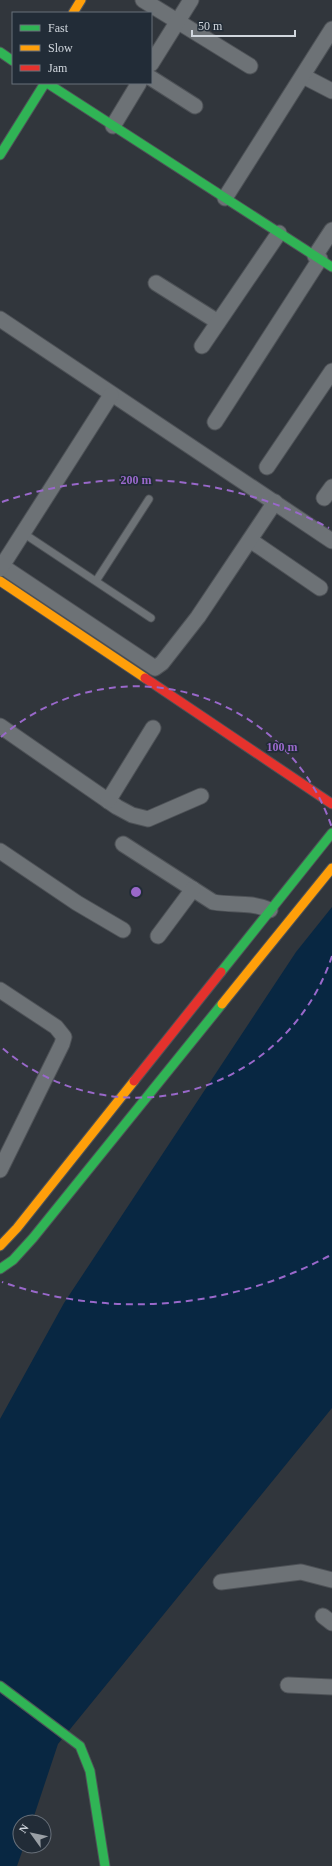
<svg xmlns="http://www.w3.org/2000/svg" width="332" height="1866" viewBox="0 0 332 1866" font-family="'Times New Roman',serif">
<rect width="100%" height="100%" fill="#31363c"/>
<polygon fill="#082742" points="332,907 332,1408 58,1744 32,1822 20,1822 20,1846 24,1846 17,1866 0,1866 0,1419 64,1303 296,952"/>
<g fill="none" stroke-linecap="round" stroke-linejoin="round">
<defs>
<g id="lane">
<polyline points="23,533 151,618"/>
<polyline points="96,581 149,499"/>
</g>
<g id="street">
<polyline points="143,0 250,66"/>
<polyline points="151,64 191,0"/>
<polyline points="303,76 332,91"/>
<polyline points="151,78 195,106"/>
<polyline points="113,126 139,83"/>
<polyline points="225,198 332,29"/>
<polyline points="315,256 332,230"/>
<polyline points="156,283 218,322"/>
<polyline points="0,319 332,541"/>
<polyline points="202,346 279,233"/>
<polyline points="215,422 320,259"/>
<polyline points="267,467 332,371"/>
<polyline points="324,498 332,487"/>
<polyline points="250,540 320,588"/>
<polyline points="2,566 155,668 162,663 198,617 275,502"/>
<polyline points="0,569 111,395"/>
<polyline points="0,726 117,807 132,815 148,819 201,796"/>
<polyline points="108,801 153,728"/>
<path d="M123,844L213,902C235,906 247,901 270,910"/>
<polyline points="0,851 77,903 123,930"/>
<polyline points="158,936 193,889"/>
<polyline points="0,990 56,1027 64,1037 62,1044 0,1170"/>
<polyline points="221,1582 301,1572 332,1580"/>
<polyline points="323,1616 332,1623"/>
<polyline points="288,1685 332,1687"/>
</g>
<g id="fast">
<polyline points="0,52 13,61"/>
<polyline points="47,83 332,267"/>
<polyline points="0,155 45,83"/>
<polyline points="221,972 332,833"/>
<polyline points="0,1269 13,1260 33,1238 222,1004"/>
<polyline points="0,1686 80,1746 90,1771 105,1866"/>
</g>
<g id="slow">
<polyline points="73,13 81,0"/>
<polyline points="0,581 145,678"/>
<polyline points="222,1004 332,868"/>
<polyline points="0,1246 17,1228 134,1081"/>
</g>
<g id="jam">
<polyline points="145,678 332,804"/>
<polyline points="134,1081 221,972"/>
</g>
</defs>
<use href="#lane" stroke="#4e5257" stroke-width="9"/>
<use href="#street" stroke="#4e5257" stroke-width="17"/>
<use href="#fast" stroke="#4e5257" stroke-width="11"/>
<use href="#slow" stroke="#4e5257" stroke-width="11"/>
<use href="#jam" stroke="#4e5257" stroke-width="11"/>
<use href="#lane" stroke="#6d7276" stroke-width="7"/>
<use href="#street" stroke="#6d7276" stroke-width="15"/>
<use href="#fast" stroke="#30b455" stroke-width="9"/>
<use href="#slow" stroke="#ff9f0a" stroke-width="9"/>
<use href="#jam" stroke="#e5322d" stroke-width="9"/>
</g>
<g fill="none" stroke="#9968ca" stroke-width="2" stroke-dasharray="7 5">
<path d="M332 956A206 206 0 0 1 1 1047M1 737A206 206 0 0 1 332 828"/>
<path d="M329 1256A412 412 0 0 1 2 1282M2 502A412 412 0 0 1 329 528"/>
</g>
<circle cx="136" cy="892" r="6" fill="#9968ca" stroke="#222c37" stroke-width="2"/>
<g font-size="12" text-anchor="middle" font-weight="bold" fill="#9968ca" stroke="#222c37" stroke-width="3.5" stroke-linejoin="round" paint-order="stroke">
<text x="136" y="484">200 m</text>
<text x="282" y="751">100 m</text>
</g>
<rect x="12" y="12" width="140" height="72" fill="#222c37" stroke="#68707a"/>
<rect x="20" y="25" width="20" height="6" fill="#30b455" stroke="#68707a"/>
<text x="48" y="32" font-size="12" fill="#d1d7de">Fast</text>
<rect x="20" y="45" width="20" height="6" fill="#ff9f0a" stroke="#68707a"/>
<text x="48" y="52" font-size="12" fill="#d1d7de">Slow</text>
<rect x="20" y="65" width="20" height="6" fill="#e5322d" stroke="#68707a"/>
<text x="48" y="72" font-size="12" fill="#d1d7de">Jam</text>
<g transform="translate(32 1834) rotate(303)"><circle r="19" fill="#222c37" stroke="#68707a"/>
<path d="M0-3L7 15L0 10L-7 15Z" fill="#999fa5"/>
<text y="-6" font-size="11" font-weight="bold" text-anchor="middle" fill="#d1d7de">N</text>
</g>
<path d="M192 30v6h103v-6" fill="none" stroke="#d1d7de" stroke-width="2"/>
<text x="198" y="30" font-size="12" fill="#d1d7de" stroke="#222c37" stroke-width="3" paint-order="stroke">50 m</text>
</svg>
